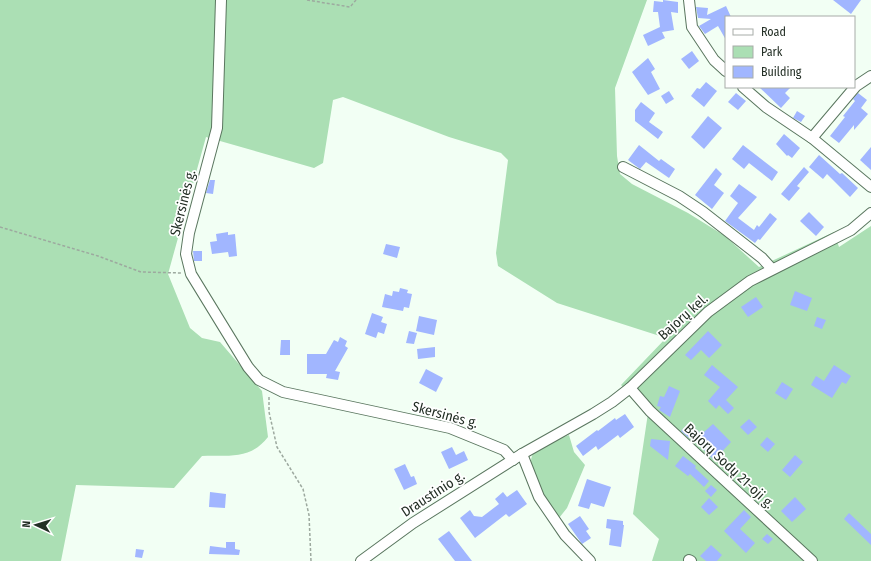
<svg xmlns="http://www.w3.org/2000/svg" width="871" height="561" viewBox="0 0 871 561" font-family="'Fira Sans Condensed',sans-serif">
<rect width="100%" height="100%" fill="#f2fff4"/>
<g fill="#abdfb4">
<path d="M0,0H647L615,88L617,156L620,174L632,184L688,213L725,236L759,267L834,232L839,247L871,226V561H652L659,539L633,514L648,413L621,385L666,338L557,303L498,266L496,253L508,160L501,153L449,137L343,97L333,100L323,163L314,168L206,137L168,274L190,328L202,338L220,342L262,391L268,437C250,460 229,455 202,456L174,488L76,485L61,561H0Z"/>
<path d="M569,435L574,452L585,465L567,508L559,518C550,506 526,471 532,456C535,447 560,438 569,435Z"/>
</g>
<g fill="#a1b6ff">
<polygon points="663,0 678,2 678,13 671,12 674,30 662,32 665,38 648,46 643,35 660,27 658,12 653,12 654,1 663,2"/>
<polygon points="833,0 861,0 851,14"/>
<polygon points="726,6 731,17 726,17 726,40 718,26 705,34 699,26 711,19 698,18 696,7 708,8 707,15"/>
<polygon points="692,51 699,61 689,69 681,59"/>
<polygon points="648,58 655,69 651,72 660,89 648,95 632,72"/>
<polygon points="706,82 717,91 704,107 691,96 697,88 700,89"/>
<polygon points="759,87 791,87 785,93 790,98 781,108"/>
<polygon points="669,91 674,99 666,104 661,96"/>
<polygon points="736,93 746,101 738,110 728,102"/>
<polygon points="858,93 867,100 861,108 868,114 854,130 854,125 839,143 830,136 845,117 843,116 855,101 853,99"/>
<polygon points="641,102 655,113 649,122 663,132 658,139 635,121 635,110"/>
<polygon points="797,111 805,116 801,122 793,118"/>
<polygon points="708,116 722,128 704,149 691,137"/>
<polygon points="784,134 800,148 792,158 788,155 787,156 776,144"/>
<polygon points="639,145 659,161 661,159 675,169 669,178 646,162 640,169 628,160"/>
<polygon points="743,145 778,172 772,181 749,163 744,169 732,159"/>
<polygon points="871,147 871,170 860,160"/>
<polygon points="819,155 840,174 842,173 858,188 850,197 827,174 823,179 809,167"/>
<polygon points="804,167 809,172 797,186 800,188 789,201 781,194"/>
<polygon points="716,168 722,174 714,185 724,193 712,209 695,195"/>
<polygon points="210,180 215,180 213,194 206,193"/>
<polygon points="739,184 757,197 738,218 754,230 757,225 759,227 770,213 777,219 760,240 758,239 755,243 725,221 738,203 730,196"/>
<polygon points="809,212 824,227 816,236 800,221"/>
<polygon points="228,232 228,235 235,234 237,256 229,257 228,252 212,254 210,242 217,241 216,234"/>
<polygon points="386,244 400,247 397,258 383,254"/>
<polygon points="193,251 202,251 202,261 194,261"/>
<polygon points="400,288 408,290 407,293 412,294 409,308 404,307 403,311 382,307 385,294 392,296 393,291 399,292"/>
<polygon points="795,291 812,298 807,311 790,305"/>
<polygon points="756,297 763,307 748,317 741,307"/>
<polygon points="372,313 383,317 381,322 387,324 384,334 378,332 376,338 365,334"/>
<polygon points="419,316 437,320 434,335 416,331"/>
<polygon points="817,317 826,320 822,329 814,326"/>
<polygon points="409,331 417,333 414,344 406,343"/>
<polygon points="708,331 722,345 709,358 701,350 691,360 685,355"/>
<polygon points="340,337 347,341 345,346 348,348 335,371 340,372 338,380 326,378 327,374 307,374 307,354 326,354 334,340 338,342"/>
<polygon points="281,340 290,340 290,355 280,355"/>
<polygon points="435,347 435,357 418,359 417,349"/>
<polygon points="712,365 738,387 726,400 734,408 728,414 719,405 716,409 708,401 720,387 704,375"/>
<polygon points="834,365 851,376 846,384 842,382 832,398 811,385 816,376 824,381"/>
<polygon points="426,369 443,378 436,392 419,383"/>
<polygon points="782,382 793,389 786,400 775,393"/>
<polygon points="669,386 680,391 670,417 659,410 661,407 657,406 660,396 664,397"/>
<polygon points="625,414 634,427 620,438 618,435 598,450 596,446 583,456 576,446 597,430 598,431 615,418 616,420"/>
<polygon points="749,419 757,427 748,435 740,427"/>
<polygon points="689,423 700,433 703,431 704,432 713,424 731,442 714,460 691,437 689,438 681,431"/>
<polygon points="767,437 775,444 768,452 760,445"/>
<polygon points="651,439 670,441 668,460 650,446"/>
<polygon points="452,447 456,455 464,451 468,460 449,469 441,452"/>
<polygon points="795,455 803,462 790,477 782,470"/>
<polygon points="683,456 696,466 695,468 709,481 704,487 690,474 688,476 675,466"/>
<polygon points="405,464 411,477 414,476 417,484 404,490 394,469"/>
<polygon points="587,479 611,487 604,507 591,503 589,509 578,506"/>
<polygon points="711,485 717,490 711,497 705,491"/>
<polygon points="517,490 527,504 509,517 506,514 475,538 460,518 470,510 474,516 482,517 499,504 495,499 503,492 507,497"/>
<polygon points="210,492 226,494 225,508 209,507"/>
<polygon points="795,497 806,509 792,522 781,511"/>
<polygon points="709,498 718,507 709,515 701,507"/>
<polygon points="744,510 751,517 740,529 755,543 746,553 724,531"/>
<polygon points="849,513 871,534 871,545 844,519"/>
<polygon points="580,516 589,529 586,531 591,538 582,544 568,524"/>
<polygon points="607,519 623,521 623,525 624,525 621,547 609,545 611,529 606,528"/>
<polygon points="449,531 465,552 472,561 455,561 438,539"/>
<polygon points="767,534 773,539 768,544 762,539"/>
<polygon points="226,542 235,542 235,549 240,550 239,555 209,554 210,546 226,548"/>
<polygon points="711,545 722,555 717,561 706,561 700,556"/>
<polygon points="136,549 144,550 142,558 135,557"/>
</g>
<g fill="none" stroke-linecap="round" stroke-linejoin="round">
<defs>
<g id="minor">
<polyline points="221,0 217,128 189,233 186,254 191,274 248,367 259,380 283,392 450,428 504,450 513,460"/>
<polyline points="689,0 692,27 714,60 726,71"/>
<polyline points="743,87 766,107 812,138 871,187"/>
<polyline points="812,138 856,86 871,76"/>
<polyline points="623,167 679,196 703,212 762,258 772,269"/>
<polyline points="630,388 650,411 812,561"/>
<polyline points="522,454 539,497 565,535 590,561"/>
<polyline points="689,560 691,561"/>
<polyline points="361,561 413,523 522,454 593,414 612,402 630,388 708,312 750,281 851,230 871,213"/>
</g>
</defs>
<use href="#minor" stroke="#5a765f" stroke-width="12"/>
<g stroke="#9da99f" stroke-width="1.5" stroke-dasharray="3 2" stroke-linecap="butt">
<polyline points="307,0 350,7 356,0"/>
<polyline points="0,227 98,256 141,272 181,273"/>
<polyline points="269,397 269,412 277,447 303,489 309,515 311,561"/>
</g>
<use href="#minor" stroke="#fff" stroke-width="10"/>
</g>
<g text-anchor="middle" dominant-baseline="central" stroke-width="3.5" stroke-linejoin="round" paint-order="stroke">
<g font-size="14" fill="#232f25" stroke="#fff">
<text transform="translate(183 203) rotate(-76)">Skersinės g.</text>
<text transform="translate(683 317) rotate(-42)">Bajorų kel.</text>
<text transform="translate(445 415) rotate(15)">Skersinės g.</text>
<text transform="translate(729 466) rotate(43)">Bajorų Sodų 21-oji g.</text>
<text transform="translate(433 494) rotate(-33)">Draustinio g.</text>
</g>
</g>
<rect x="725" y="16" width="130" height="72" fill="#ffffff" stroke="#a7aca8"/>
<rect x="733" y="29" width="20" height="6" fill="#ffffff" stroke="#a7aca8"/>
<text x="761" y="36" font-size="12" fill="#232f25">Road</text>
<rect x="733" y="46" width="20" height="12" fill="#abdfb4" stroke="#a7aca8"/>
<text x="761" y="56" font-size="12" fill="#232f25">Park</text>
<rect x="733" y="66" width="20" height="12" fill="#a1b6ff" stroke="#a7aca8"/>
<text x="761" y="76" font-size="12" fill="#232f25">Building</text>
<g transform="translate(36 525) rotate(274)" stroke="#ffffff" stroke-width="3" paint-order="stroke">
<path d="M0-3L7 15L0 10L-7 15Z" fill="#232f25"/>
<text y="-6" font-size="11" font-weight="bold" text-anchor="middle" fill="#232f25">N</text>
</g>
</svg>
